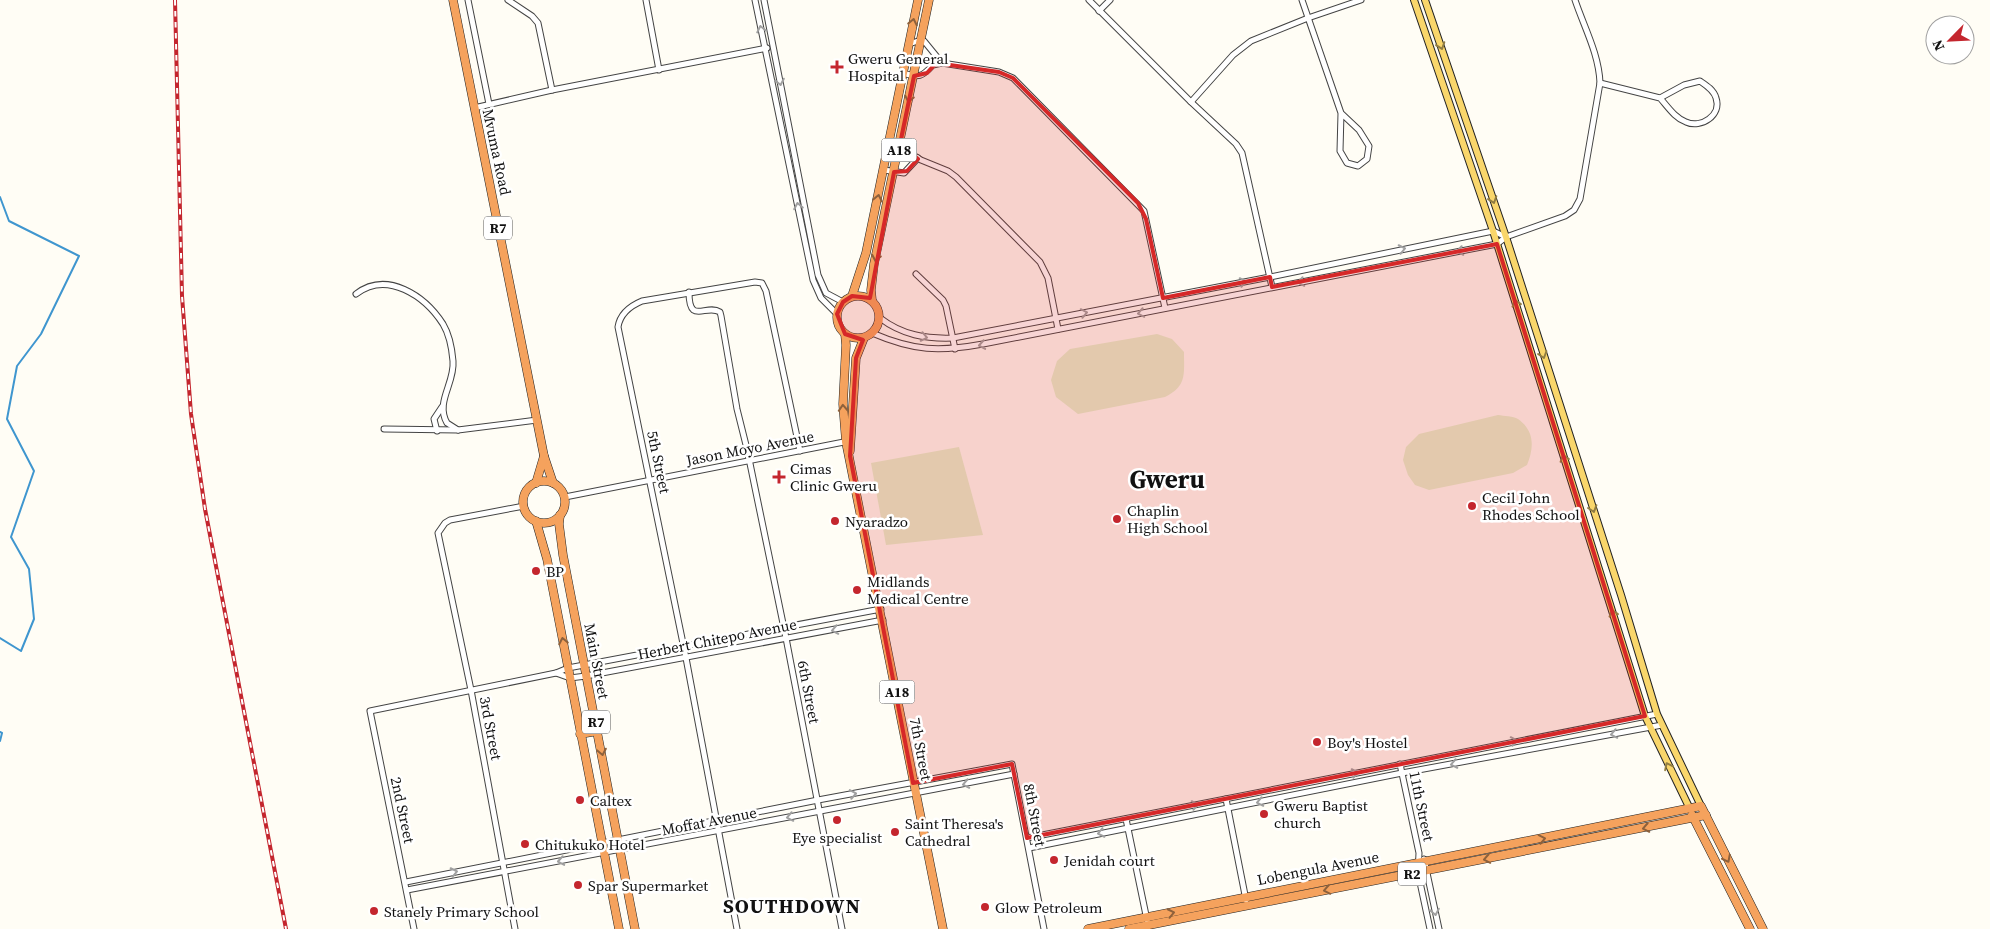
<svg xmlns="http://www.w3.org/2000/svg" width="1990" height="929" viewBox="0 0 1990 929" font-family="'Source Serif 4',serif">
<rect width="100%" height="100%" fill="#fffdf5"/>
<g fill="#e6f2cf">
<path d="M1157,334L1172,339L1184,352C1184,375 1187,386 1165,397L1078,414L1056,397L1051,380L1057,361L1070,349Z"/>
<path d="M1498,415C1504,416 1513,416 1518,419C1535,431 1534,448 1527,465L1513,473L1429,490L1415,485L1408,475L1403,460L1406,447L1419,434Z"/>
<polygon points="959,447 983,535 886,545 871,463"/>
</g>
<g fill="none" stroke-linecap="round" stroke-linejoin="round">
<g stroke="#3f96cf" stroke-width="2">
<polyline points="0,197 9,221 79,256 41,334 17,366 7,419 34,471 11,537 29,569 34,619 21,651 0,638"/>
<polyline points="0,732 2,733 0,741"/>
</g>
<defs>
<g id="minor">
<polyline points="468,0 489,104"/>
<polyline points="508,0 532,16 538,23 552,90"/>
<polyline points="646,0 659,70"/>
<polyline points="755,0 813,280 821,298 837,314"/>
<polyline points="764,0 818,275 826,293 843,302"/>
<polyline points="1089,0 1191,102 1236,144 1242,153 1272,287"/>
<polyline points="1302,0 1341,113 1340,151 1347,163 1358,166 1367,159 1369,146 1359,130 1341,113"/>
<polyline points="1099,11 1110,0"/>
<polyline points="909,44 921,40 924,41 942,63"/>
<path d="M903,73C919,78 922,77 933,65L942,63L999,72L1013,78L1144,211L1165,308"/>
<path d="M1600,83L1660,98L1684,85L1700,81C1706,85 1714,90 1716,98C1722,115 1701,129 1686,122C1675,118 1668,107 1660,98"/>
<polyline points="1191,102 1233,55 1251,41 1308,18 1361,0"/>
<polyline points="474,108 552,90 767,48"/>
<polyline points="889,140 903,145 910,153 921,160 948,171 956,177 1040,262 1048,278 1058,329"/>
<polyline points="884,170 904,173 918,158"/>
<polyline points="916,274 943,300 946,306 955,349"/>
<path d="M689,292C689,326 706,303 720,312L721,316L737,409L747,449L786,638L842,929"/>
<path d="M356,294C387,270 425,296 443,324C449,334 452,349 453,361C455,383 435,402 447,423L458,430"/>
<path d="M880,318C902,335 926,339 953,338L1270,277L1493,231L1506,237"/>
<path d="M872,333C914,351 939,352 983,344L1497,244L1506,237L1565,216L1574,210L1580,199L1600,83C1599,54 1584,27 1575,0"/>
<polyline points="384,429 458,430 537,420"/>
<polyline points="437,431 434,419 442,407"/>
<polyline points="565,497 849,441"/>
<polyline points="556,673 570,678 586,676 883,620"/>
<polyline points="1400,764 1419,853 1418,873 1430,929"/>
<polyline points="1226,799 1246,900"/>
<polyline points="1126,819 1147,920"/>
<polyline points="1027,838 1657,714"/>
<polyline points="1029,848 1402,773 1662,725"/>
<polyline points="1424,859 1439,929"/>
<polyline points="406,882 818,800 1012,764 1044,929"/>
<polyline points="407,890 1014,774"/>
<polyline points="414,929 370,711 556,673 568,668 881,609"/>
<polyline points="515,929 471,690 438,533 445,523 450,520 524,506"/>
<path d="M737,929L686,658L618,327C620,314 630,306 642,301L755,282L762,283L766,291L800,451"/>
</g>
<g id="major">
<polyline points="1414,0 1493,231 1645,716 1690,809"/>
<polyline points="1425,0 1506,237 1621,595 1657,714 1701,806"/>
</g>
<g id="highway">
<polyline points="453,0 544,456 553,483"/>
<circle cx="858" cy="317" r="21"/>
<polyline points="852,296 866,253 918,0"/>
<polyline points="872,300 871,290 874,264 929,0"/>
<polyline points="845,334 846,345 843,404 846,442 943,929"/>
<polyline points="850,451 856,358 864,338"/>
<circle cx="544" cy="502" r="21"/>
<polyline points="536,483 544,456"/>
<polyline points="560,515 559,524 563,555 635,929"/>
<polyline points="536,521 547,559 619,929"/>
<polyline points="580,734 598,731"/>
<polyline points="1692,815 1750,929"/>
<polyline points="1088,929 1701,806 1763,929"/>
<polyline points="1129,929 1706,815"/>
</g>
</defs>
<use href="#minor" stroke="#444" stroke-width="7"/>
<use href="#major" stroke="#222" stroke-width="8"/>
<use href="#highway" stroke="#222" stroke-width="9"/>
<use href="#minor" stroke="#fff" stroke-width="5"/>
<use href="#major" stroke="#f9d66b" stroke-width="6"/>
<use href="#highway" stroke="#f5a25d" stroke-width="8"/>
<defs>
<polyline id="rail" points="175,0 182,296 191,414 205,509 286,929"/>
</defs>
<use href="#rail" stroke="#c4262e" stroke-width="4"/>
<use href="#rail" stroke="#fff" stroke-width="2" stroke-dasharray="5.5" stroke-linecap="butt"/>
</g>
<defs><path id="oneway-chevron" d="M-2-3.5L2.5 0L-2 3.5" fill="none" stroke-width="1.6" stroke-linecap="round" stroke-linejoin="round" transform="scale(1.25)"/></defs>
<g stroke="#8e613b">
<use href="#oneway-chevron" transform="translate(913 22) rotate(-78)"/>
<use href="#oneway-chevron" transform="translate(909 99) rotate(102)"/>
<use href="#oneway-chevron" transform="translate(878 198) rotate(-78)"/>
<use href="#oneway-chevron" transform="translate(876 258) rotate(101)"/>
<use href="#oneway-chevron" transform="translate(843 408) rotate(-93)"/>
<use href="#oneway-chevron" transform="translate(563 641) rotate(-101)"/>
<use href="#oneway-chevron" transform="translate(602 752) rotate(79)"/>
<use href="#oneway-chevron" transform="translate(1646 828) rotate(169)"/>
<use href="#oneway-chevron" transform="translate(1542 839) rotate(-11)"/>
<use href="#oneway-chevron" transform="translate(1487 859) rotate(169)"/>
<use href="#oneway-chevron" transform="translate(1727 859) rotate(63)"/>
<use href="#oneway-chevron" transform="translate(1327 890) rotate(169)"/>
<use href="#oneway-chevron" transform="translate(1171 913) rotate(-12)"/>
</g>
<g stroke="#a0a0a0">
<use href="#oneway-chevron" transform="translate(761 29) rotate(-102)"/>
<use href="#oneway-chevron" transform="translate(780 82) rotate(79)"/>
<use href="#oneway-chevron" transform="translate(798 206) rotate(-101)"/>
<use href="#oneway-chevron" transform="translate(1402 249) rotate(-12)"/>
<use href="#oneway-chevron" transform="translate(1460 251) rotate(169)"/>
<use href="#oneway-chevron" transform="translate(1243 282) rotate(-11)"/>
<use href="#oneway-chevron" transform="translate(1301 282) rotate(169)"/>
<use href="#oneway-chevron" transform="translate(1084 313) rotate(-11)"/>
<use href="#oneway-chevron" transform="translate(1141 313) rotate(169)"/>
<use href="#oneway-chevron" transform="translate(924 337) rotate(11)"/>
<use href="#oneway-chevron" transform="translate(982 345) rotate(170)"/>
<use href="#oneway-chevron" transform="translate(835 630) rotate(169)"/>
<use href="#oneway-chevron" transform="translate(1614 734) rotate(169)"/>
<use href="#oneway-chevron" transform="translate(1514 741) rotate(-11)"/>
<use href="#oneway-chevron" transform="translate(1454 764) rotate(169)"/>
<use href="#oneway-chevron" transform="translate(1355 773) rotate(-11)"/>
<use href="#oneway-chevron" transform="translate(966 784) rotate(169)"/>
<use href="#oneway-chevron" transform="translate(853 794) rotate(-10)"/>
<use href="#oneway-chevron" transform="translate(1260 802) rotate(169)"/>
<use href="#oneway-chevron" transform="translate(1195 805) rotate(-11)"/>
<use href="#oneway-chevron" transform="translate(790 817) rotate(169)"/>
<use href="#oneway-chevron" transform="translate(1101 833) rotate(168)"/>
<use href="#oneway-chevron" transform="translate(561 861) rotate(170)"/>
<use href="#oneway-chevron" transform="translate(454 872) rotate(-12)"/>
<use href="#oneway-chevron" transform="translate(1435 912) rotate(79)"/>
</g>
<g stroke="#917d42">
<use href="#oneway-chevron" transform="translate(1441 46) rotate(71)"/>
<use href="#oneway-chevron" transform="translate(1493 200) rotate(71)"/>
<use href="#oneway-chevron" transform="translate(1516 303) rotate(-107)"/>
<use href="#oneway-chevron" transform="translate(1543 355) rotate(72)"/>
<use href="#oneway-chevron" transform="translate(1564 458) rotate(-108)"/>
<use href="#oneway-chevron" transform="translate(1593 509) rotate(72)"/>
<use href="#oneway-chevron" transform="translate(1613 613) rotate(-107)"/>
<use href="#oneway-chevron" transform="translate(1668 766) rotate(-116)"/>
</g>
<path fill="#d62828" fill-opacity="0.2" stroke="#d62828" stroke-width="4" stroke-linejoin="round" d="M936,63L999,72L1013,78L1138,203L1146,219L1163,298L1270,277L1272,287L1497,244L1645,716L1027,838L1012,764L913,783L850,456L856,358L863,340L845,334L837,314L843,302L852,296L870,298L894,172L907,171L918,159L900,144L914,76L927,73Z"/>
<g fill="#c4262e" stroke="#fff" stroke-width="2">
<path d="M834.5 59.5h5v5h5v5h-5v5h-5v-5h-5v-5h5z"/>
<path d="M776.5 469.5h5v5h5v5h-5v5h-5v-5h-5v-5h5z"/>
<circle cx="1472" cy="506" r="5"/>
<circle cx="1117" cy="519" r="5"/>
<circle cx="835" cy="521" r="5"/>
<circle cx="536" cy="571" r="5"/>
<circle cx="857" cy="590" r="5"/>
<circle cx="1317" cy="742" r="5"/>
<circle cx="580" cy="800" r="5"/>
<circle cx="1264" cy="814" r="5"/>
<circle cx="837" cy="820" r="5"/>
<circle cx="895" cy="832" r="5"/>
<circle cx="525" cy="844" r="5"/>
<circle cx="1054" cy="860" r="5"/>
<circle cx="578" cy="885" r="5"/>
<circle cx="985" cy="907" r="5"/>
<circle cx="374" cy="911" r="5"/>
</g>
<g text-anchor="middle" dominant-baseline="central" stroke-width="5" stroke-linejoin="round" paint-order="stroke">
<g fill="#fff" stroke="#585858" stroke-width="1">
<rect x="881.5" y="138.5" width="35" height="23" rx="4"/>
<rect x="484" y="216.5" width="28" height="23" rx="4"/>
<rect x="879.5" y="680.5" width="35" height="23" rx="4"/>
<rect x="582" y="710.5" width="28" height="23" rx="4"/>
<rect x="1398" y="862.5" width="28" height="23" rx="4"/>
</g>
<g font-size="14" font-weight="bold" fill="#111">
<text x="899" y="150">A18</text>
<text x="498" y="228">R7</text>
<text x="897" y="692">A18</text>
<text x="596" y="722">R7</text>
<text x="1412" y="874">R2</text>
</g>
<g font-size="15" fill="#111" stroke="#fff" text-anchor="start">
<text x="848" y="58">Gweru General<tspan x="848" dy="17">Hospital</tspan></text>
<text x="790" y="468">Cimas<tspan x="790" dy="17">Clinic Gweru</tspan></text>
<text x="1482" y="497">Cecil John<tspan x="1482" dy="17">Rhodes School</tspan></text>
<text x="1127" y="510">Chaplin<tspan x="1127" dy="17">High School</tspan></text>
<text x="845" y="521">Nyaradzo</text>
<text x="546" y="571">BP</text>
<text x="867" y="581">Midlands<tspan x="867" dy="17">Medical Centre</tspan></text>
<text x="1327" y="742">Boy's Hostel</text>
<text x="590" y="800">Caltex</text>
<text x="1274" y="805">Gweru Baptist<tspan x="1274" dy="17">church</tspan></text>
<text x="905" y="823">Saint Theresa's<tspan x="905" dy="17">Cathedral</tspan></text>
<text x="837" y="837" text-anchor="middle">Eye specialist</text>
<text x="535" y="844">Chitukuko Hotel</text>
<text x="1064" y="860">Jenidah court</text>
<text x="588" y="885">Spar Supermarket</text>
<text x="995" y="907">Glow Petroleum</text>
<text x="384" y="911">Stanely Primary School</text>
</g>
<g font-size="15" fill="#111" stroke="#fff">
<text transform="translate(497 152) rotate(78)">Mvuma Road</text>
<text transform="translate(750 448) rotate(-11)">Jason Moyo Avenue</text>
<text transform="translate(659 462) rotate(78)">5th Street</text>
<text transform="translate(717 639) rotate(-11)">Herbert Chitepo Avenue</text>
<text transform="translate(597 661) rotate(79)">Main Street</text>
<text transform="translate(809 692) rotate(79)">6th Street</text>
<text transform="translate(491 728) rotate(79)">3rd Street</text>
<text transform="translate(921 749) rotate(79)">7th Street</text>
<text transform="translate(1422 806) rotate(78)">11th Street</text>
<text transform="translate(403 810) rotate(78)">2nd Street</text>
<text transform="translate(1035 815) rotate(79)">8th Street</text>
<text transform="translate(709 821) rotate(-11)">Moffat Avenue</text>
<text transform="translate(1318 868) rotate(-11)">Lobengula Avenue</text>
</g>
<g font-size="20" font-weight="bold" letter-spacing="1" fill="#111" stroke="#fff">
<text x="792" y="906">SOUTHDOWN</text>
</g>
<g font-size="25" font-weight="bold" fill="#111" stroke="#fff">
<text x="1167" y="479">Gweru</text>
</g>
</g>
<g transform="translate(1950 40) rotate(246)"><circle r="24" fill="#ffffff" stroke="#a0a0a0"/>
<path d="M0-4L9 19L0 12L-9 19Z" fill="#c4262e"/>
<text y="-8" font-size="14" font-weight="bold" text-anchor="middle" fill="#111111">N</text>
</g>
</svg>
